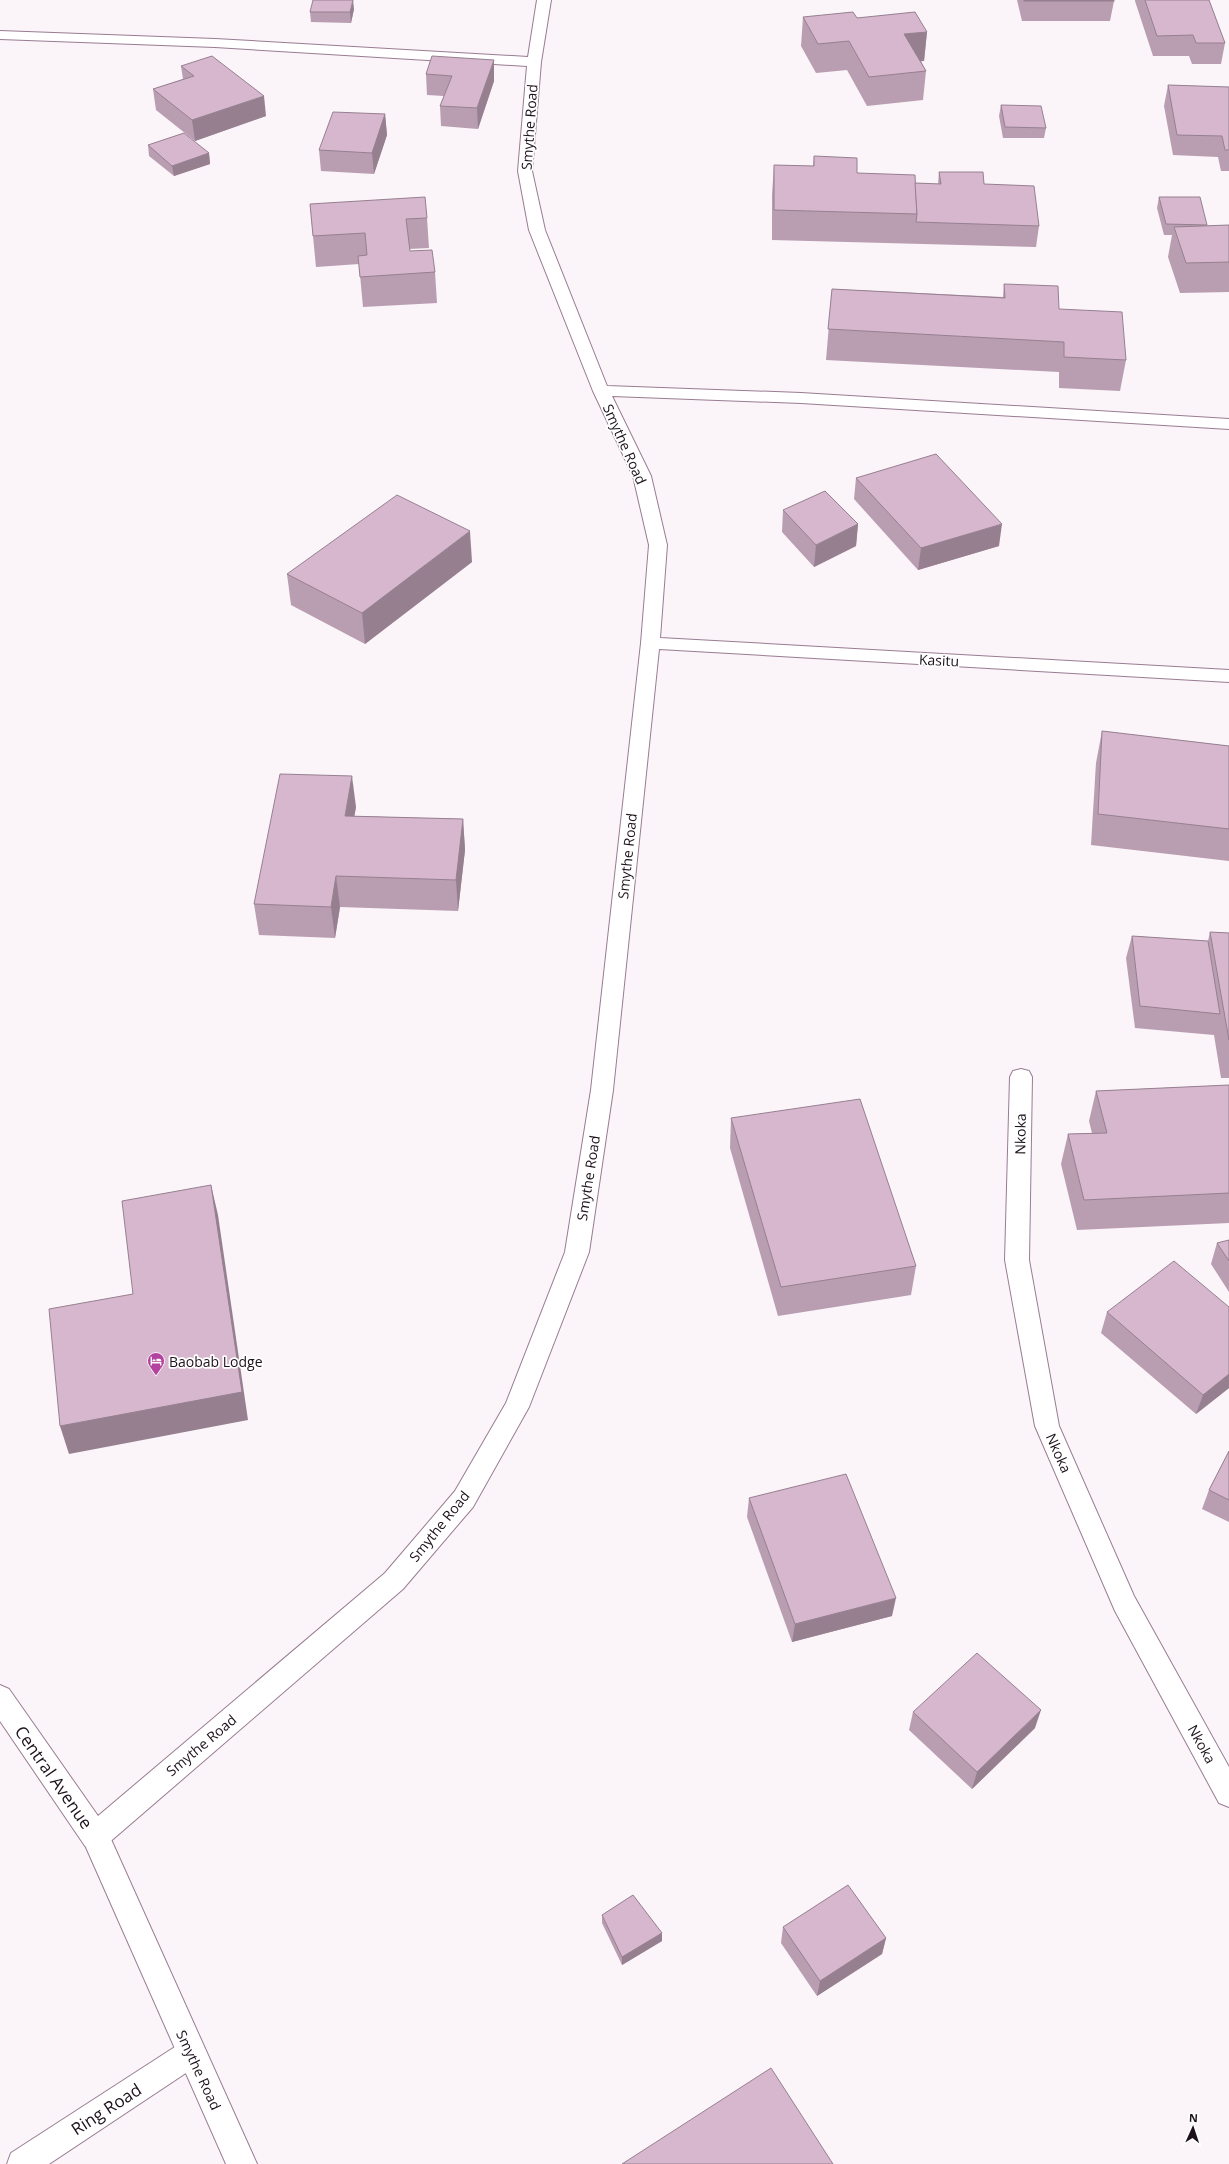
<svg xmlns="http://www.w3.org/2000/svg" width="1229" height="2164" viewBox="0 0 1229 2164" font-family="'Open Sans',sans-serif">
<rect width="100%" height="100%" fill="#fbf4f9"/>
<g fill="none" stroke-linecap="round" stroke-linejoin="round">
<defs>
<g id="minor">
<polygon points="537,0 551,0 541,62 532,171 545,230 607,386 801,393 1229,419 1229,429 801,403 612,396 651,476 667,545 660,638 1229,670 1229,682 659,649 613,1090 589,1252 529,1407 473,1507 403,1589 105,1846 95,1850 85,1846 0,1721 0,1685 9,1689 98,1816 385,1573 455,1491 506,1403 565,1252 591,1090 641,643 649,545 633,476 593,391 529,230 518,171 527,66 215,47 0,39 0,31 215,39 528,57"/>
<polygon points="1021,1069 1029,1071 1032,1077 1029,1260 1059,1426 1134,1596 1229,1767 1229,1807 1219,1803 1115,1611 1035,1426 1005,1260 1010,1077 1013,1071"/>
<polygon points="191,2038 201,2043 206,2053 201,2063 49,2164 7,2164 11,2153 181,2043"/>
</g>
<polygon id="tertiary" points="95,1822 105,1826 257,2164 226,2164 81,1836 85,1826"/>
</defs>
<use href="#minor" stroke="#997c92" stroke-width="2"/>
<use href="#tertiary" stroke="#997c92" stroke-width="2"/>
<use href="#minor" fill="#fff" fill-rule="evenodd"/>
<use href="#tertiary" fill="#fff" fill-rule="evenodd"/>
</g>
<g fill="#b99db1">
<polygon points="1017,0 1114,0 1114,1 1110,21 1022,21"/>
<polygon points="1135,0 1209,0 1225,43 1221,64 1192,64 1189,56 1153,56 1135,1"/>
<polygon points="354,9 351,23 311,22 310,12"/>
<polygon points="803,17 857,18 927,32 924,61 921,61 926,71 923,100 867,106 847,70 816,73 801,46"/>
<polygon points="494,60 494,81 478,129 441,126 440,106 444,96 427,95 426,74"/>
<polygon points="181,66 266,116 195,141 156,110 153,89 183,79"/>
<polygon points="1168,85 1229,87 1229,171 1221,171 1218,157 1173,155 1164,106"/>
<polygon points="1001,105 1046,128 1044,138 1003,138 999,116"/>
<polygon points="385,114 387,135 374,174 321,171 319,150"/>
<polygon points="148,145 209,153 210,164 174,176 149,156"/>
<polygon points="814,156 857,173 915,183 938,184 939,172 984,184 1039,226 1036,247 772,240 772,195 774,165 813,166"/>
<polygon points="1159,197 1207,225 1207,226 1229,225 1229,292 1180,293 1168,257 1172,235 1164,235 1157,208"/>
<polygon points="310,204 427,218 429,248 409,249 410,251 435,272 437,303 363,307 359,264 316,267 313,236"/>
<polygon points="1004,284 1059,309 1126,360 1120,391 1059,388 1059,372 826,360 832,289 1003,297"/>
<polygon points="856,478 999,546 918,570 854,499"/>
<polygon points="783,510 858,524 856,546 814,567 782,532"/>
<polygon points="472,562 365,644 291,605 287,574"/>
<polygon points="1102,731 1229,746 1229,861 1091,845 1096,763"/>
<polygon points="356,807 354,816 463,819 465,850 458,911 340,907 335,938 259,935 254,904"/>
<polygon points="1210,932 1229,933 1229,1078 1221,1078 1214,1035 1135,1028 1126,958 1132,936 1208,941"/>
<polygon points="1229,1085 1229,1223 1077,1230 1061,1164 1068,1134 1092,1133 1089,1121 1096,1091"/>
<polygon points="731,1118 916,1266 911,1295 778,1316 730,1148"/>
<polygon points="1229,1240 1229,1292 1211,1264 1217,1243"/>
<polygon points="1107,1312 1229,1388 1196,1414 1101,1333"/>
<polygon points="1229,1451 1229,1522 1202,1509 1209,1490"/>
<polygon points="749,1498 892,1616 792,1642 747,1517"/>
<polygon points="913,1712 1035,1728 972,1789 909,1730"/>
<polygon points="602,1915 662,1933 662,1941 622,1965 602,1923"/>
<polygon points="783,1927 886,1938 882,1954 817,1996 781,1943"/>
</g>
<g fill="#968090">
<polygon points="353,0 354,9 351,23 350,12"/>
<polygon points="927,32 924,61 902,63 904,34"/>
<polygon points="494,60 494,81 478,129 477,108"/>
<polygon points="264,96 266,116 195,141 192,120"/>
<polygon points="385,114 387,135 374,174 372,153"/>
<polygon points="209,153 210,164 174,176 172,166"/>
<polygon points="858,524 856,546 814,567 816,545"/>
<polygon points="1002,524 999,546 918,570 921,548"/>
<polygon points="470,531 472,562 365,644 362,613"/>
<polygon points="352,776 356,807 349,847 345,816"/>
<polygon points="463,819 465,850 458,911 456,880"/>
<polygon points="336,876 340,907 335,938 331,907"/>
<polygon points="211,1185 218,1215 248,1420 69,1454 60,1426"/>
<polygon points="1229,1374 1229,1388 1196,1414 1203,1395"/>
<polygon points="896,1598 892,1616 792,1642 795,1624"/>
<polygon points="1041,1710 1035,1728 972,1789 977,1772"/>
<polygon points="662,1933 662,1941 622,1965 622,1957"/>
<polygon points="886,1938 882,1954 817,1996 820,1981"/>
</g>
<g fill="#d7b7ce" stroke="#968090">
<polygon points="313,0 353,0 350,12 310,12"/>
<rect x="1024" y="0" width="90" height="1"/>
<polygon points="1145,0 1209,0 1225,43 1196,43 1193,35 1157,36"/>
<polygon points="853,12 857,18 915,12 927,32 904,34 926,71 869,77 849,41 818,44 803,17"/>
<polygon points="212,56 264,96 192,120 153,89 194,76 181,66"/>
<polygon points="432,56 494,60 477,108 440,106 452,76 426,74"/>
<polygon points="1168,85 1229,87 1229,150 1225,150 1222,136 1177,135"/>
<polygon points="1001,105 1041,106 1046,128 1005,127"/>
<polygon points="333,112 385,114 372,153 319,150"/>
<polygon points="184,133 209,153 172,166 148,145"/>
<polygon points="814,156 857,158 857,173 915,175 917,214 774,210 774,165 814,166"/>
<polygon points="939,172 983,172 984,184 1034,186 1039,226 916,222 917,214 915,183 941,184"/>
<polygon points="425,197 427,218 406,219 410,251 432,250 435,272 360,277 358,256 367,255 365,233 313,236 310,204"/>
<polygon points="1159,197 1200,197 1207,225 1166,224"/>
<polygon points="1229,225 1229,262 1186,263 1174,227"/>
<polygon points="1004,284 1058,286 1059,309 1122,312 1126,360 1064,357 1064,342 828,329 832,289 1005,298"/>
<polygon points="936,454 1002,524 921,548 856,478"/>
<polygon points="825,491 858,524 816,545 783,510"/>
<polygon points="397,495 470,531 362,613 287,574"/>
<polygon points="1102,731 1229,746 1229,829 1098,814"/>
<polygon points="280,774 352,776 345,816 463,819 456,880 336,876 331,907 254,904"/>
<polygon points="1210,932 1229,933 1229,1040"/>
<polygon points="1132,936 1208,941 1220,1014 1140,1006"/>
<polygon points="1229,1085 1229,1193 1084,1200 1068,1134 1107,1133 1096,1091"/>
<polygon points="860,1099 916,1266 781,1287 731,1118"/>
<polygon points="211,1185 242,1392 60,1426 49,1309 133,1294 122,1201"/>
<polygon points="1229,1240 1229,1261 1217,1243"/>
<polygon points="1174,1261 1229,1307 1229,1374 1203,1395 1107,1312"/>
<polygon points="1229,1451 1229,1500 1209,1490"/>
<polygon points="846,1474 896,1598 795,1624 749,1498"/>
<polygon points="977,1653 1041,1710 977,1772 913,1712"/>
<polygon points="848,1885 886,1938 820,1981 783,1927"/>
<polygon points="633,1895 662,1933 622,1957 602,1915"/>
<polygon points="771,2068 833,2164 622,2164"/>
</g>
<defs>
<symbol id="hotel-pin" viewBox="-11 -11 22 30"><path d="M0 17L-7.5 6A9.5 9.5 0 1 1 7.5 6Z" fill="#b3439f" stroke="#fff"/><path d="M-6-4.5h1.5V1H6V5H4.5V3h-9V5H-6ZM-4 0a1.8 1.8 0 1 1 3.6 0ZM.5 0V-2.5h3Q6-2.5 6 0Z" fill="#fff"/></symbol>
</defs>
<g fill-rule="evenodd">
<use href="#hotel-pin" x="146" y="1351" width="20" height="27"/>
</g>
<g text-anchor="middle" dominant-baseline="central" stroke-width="3.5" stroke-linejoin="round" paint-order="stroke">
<g font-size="14" fill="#1d121b" stroke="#fff">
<text transform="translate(529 127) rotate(-86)">Smythe Road</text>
<text transform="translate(625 444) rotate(66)">Smythe Road</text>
<text transform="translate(939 660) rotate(3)">Kasitu</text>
<text transform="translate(627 856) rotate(-84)">Smythe Road</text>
<text transform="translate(1020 1134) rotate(-89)">Nkoka</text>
<text transform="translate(588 1178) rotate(-81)">Smythe Road</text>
<text transform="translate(1059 1453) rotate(66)">Nkoka</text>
<text transform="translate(439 1526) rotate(-51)">Smythe Road</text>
<text transform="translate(1202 1744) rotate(61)">Nkoka</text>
<text transform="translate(201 1745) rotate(-40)">Smythe Road</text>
<text transform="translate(199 2070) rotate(65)">Smythe Road</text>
</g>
<g font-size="14" fill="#1d121b" stroke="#fff" text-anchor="start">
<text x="169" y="1361">Baobab Lodge</text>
</g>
<g font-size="17" fill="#1d121b" stroke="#fff">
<text transform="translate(54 1777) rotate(55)">Central Avenue</text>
<text transform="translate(106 2109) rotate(-33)">Ring Road</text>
</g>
</g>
<g transform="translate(1193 2128) rotate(3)" stroke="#ffffff" stroke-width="3" paint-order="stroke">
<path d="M0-3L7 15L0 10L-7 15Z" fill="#1d121b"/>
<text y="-6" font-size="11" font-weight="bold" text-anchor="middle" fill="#1d121b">N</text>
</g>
</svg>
